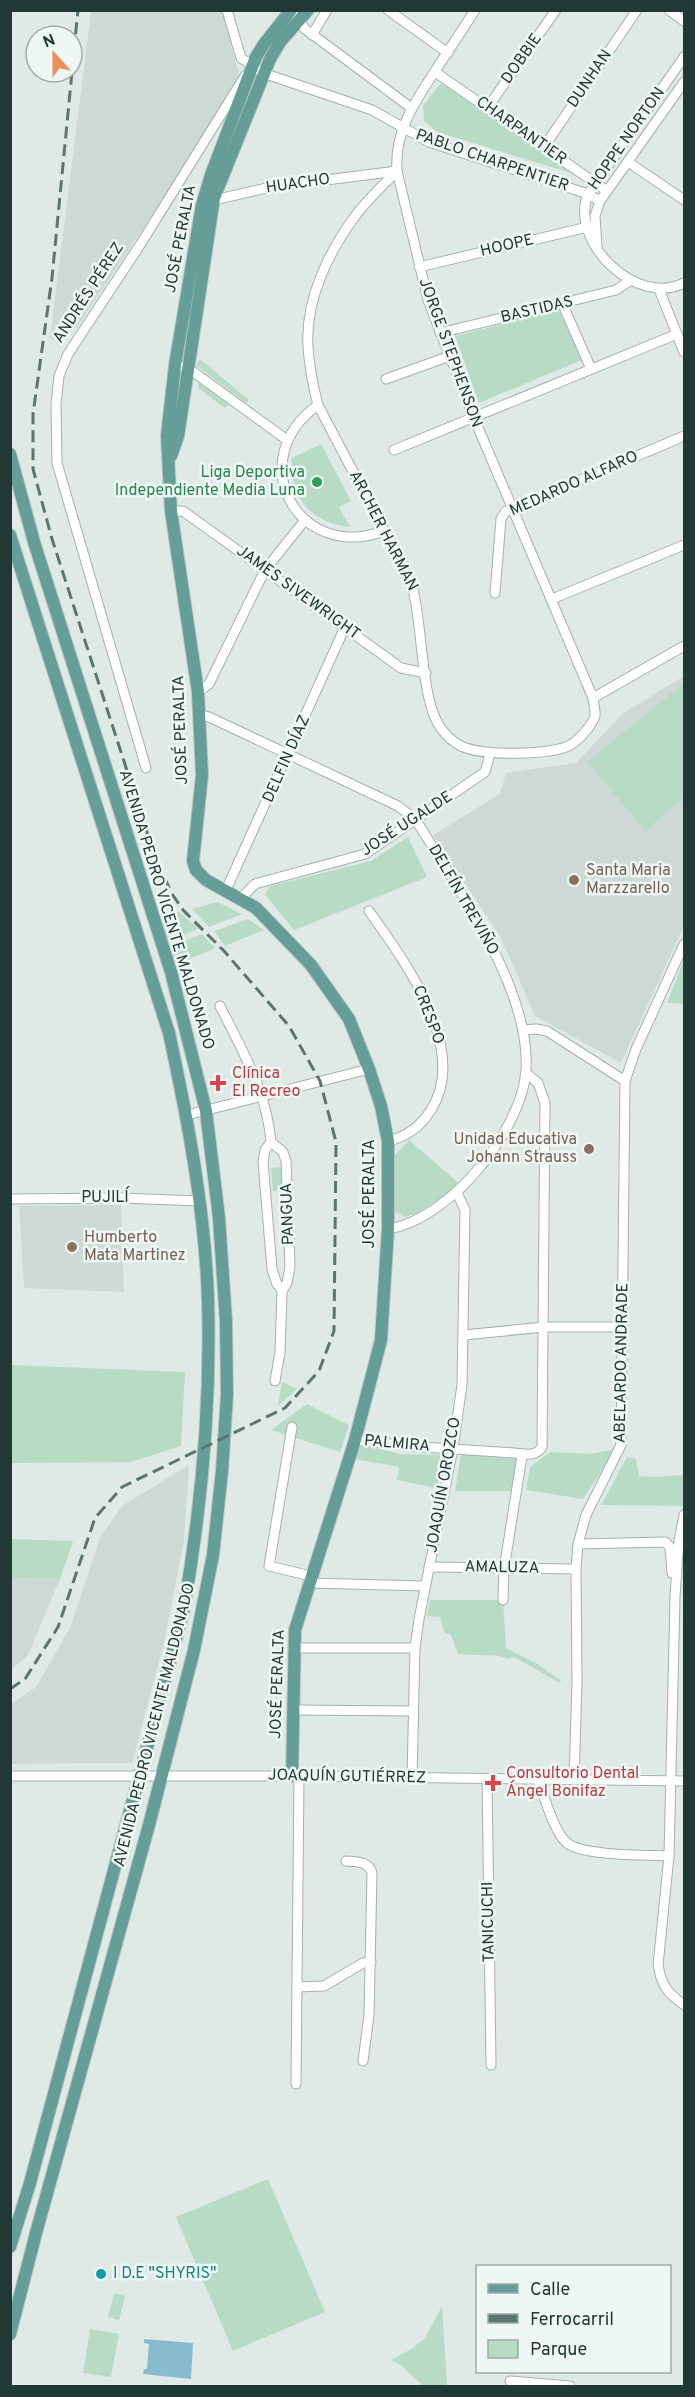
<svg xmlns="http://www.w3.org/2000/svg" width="695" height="2397" viewBox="0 0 695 2397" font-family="Overpass,sans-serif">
<rect width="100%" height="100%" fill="#dfeae6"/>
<g fill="#cdd9d5">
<polygon points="91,11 222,11 241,82 77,327 56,341 50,338"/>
<polygon points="684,676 684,926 621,1063 535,1016 501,938 433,835 500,794 506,773 576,763 622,714"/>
<polygon points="121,1205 124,1292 24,1288 19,1206"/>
<polygon points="189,1465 184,1540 164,1643 132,1763 11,1764 11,1704 36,1687 70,1628 100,1538 122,1506"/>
<polygon points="11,1578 60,1579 28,1655 11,1670"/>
</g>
<g fill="#b8dbc6">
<polygon points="441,83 571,173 437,132 424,121 423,106"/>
<polygon points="559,310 582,360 479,403 455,336"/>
<polygon points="200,359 249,400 246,403 196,365"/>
<polygon points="199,381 230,403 225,408 198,388"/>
<path d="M321,444L351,501L339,507L350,527C311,523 289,497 292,458Z"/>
<polygon points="684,683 684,798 645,830 587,762"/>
<polygon points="408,837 427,877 294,930 265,895 270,886 371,861"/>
<polygon points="217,902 242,914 209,927 192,909"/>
<polygon points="179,912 199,929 165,942 160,918"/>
<polygon points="248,919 264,930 225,946 214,931"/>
<polygon points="202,934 215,948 173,966 167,947"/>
<polygon points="684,960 684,1004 667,1003"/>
<polygon points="409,1140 461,1185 415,1214 405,1217 395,1212 391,1204 393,1158"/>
<polygon points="282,1167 283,1190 273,1191 271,1168"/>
<polygon points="11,1365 185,1372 181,1446 131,1462 11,1463"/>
<polygon points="282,1382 297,1389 278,1406"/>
<polygon points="307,1404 349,1425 340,1452 271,1430"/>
<polygon points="361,1445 401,1454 445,1455 437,1488 397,1480 399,1467 356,1459"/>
<polygon points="616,1449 583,1499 526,1490 530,1467 550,1452 591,1454"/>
<polygon points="461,1454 517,1459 511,1491 455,1491"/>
<polygon points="627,1457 636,1459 639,1476 656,1477 684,1475 684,1506 601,1505"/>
<polygon points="11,1539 73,1541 60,1579 11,1578"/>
<polygon points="430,1600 503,1600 506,1648 538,1664 561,1681 560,1683 514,1657 509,1659 500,1656 458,1654 451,1635 444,1632 440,1617 427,1616"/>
<polygon points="268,2179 325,2312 233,2351 176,2217"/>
<polygon points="114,2293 125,2296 119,2320 108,2317"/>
<polygon points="442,2306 447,2386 423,2386 402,2366 391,2360 413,2348 425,2338"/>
<polygon points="90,2329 119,2334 111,2377 83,2373"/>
</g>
<polygon fill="#88bbce" points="144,2339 193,2343 191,2379 143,2374 144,2369 147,2369 149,2344 144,2343"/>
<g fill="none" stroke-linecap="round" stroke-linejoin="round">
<defs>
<g id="minor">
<polyline points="227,10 241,58 263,73 372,110 429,142 588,194 600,201"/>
<polyline points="388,10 448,53"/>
<polyline points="669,10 684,21"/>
<polyline points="296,15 305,29 410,107"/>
<polyline points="312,35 327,10"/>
<path d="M684,57L588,194C569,242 636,307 684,283"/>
<polyline points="435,72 607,191"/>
<polyline points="488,107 556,10"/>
<polyline points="544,147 637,10"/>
<polyline points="628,162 684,200"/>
<path d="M397,171C383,185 368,199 356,215C329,251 305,300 308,346C309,366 313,386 318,405L411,582C424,622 419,703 443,731C447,736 455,743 461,746C480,756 554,756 572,744C580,739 592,725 595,716C596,711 593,703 593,698L474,418L428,300L397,171C394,129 417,99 439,65C451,47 463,29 475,10"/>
<polyline points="210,201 271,187 397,171"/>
<polyline points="597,247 595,216 600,201 684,82"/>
<polyline points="419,267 592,226"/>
<polyline points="659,289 684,352"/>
<polyline points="563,305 591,369"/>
<polyline points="440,333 616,290 631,280"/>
<polyline points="183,367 188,368 287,440"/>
<polyline points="386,379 450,356"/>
<path d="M318,405C242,459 297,563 384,531"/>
<polyline points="394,450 677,334"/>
<polyline points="171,511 183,511 401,668 426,673"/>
<polyline points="495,593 501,519 505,512 684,436"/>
<polyline points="552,599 684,545"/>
<polyline points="198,692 209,684 265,570 305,520"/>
<polyline points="593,698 684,646"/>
<path d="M199,715L209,717L398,806L416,820C457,888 531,989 526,1070C524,1103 501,1142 480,1167C459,1193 422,1224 388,1229"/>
<polyline points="146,768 57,463 56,404 59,376 68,354 140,245 245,76"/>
<polyline points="226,890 345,627"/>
<polyline points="241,898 255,884 365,854 485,772 490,754"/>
<path d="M369,911C404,960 470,1049 431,1110C421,1126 406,1137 388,1141"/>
<path d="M220,1006C242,1050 267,1092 271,1142L265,1150L263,1162L272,1269L277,1284L282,1291"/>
<polyline points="524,1030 536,1029 547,1031 625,1081"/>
<polyline points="187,1115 369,1069"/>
<polyline points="271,1142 283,1152 286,1161 290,1267 287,1283 282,1291 280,1352 275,1381"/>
<polyline points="10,1199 120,1198 200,1201"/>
<polyline points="464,1335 544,1327 618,1327"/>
<polyline points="292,1427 269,1566 311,1576"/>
<path d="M355,1440L407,1446L515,1453C524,1454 536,1457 542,1447L545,1103L538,1083L526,1073"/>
<path d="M684,1515L679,1541L675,1596L669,1856L658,1965C662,1987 667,1992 684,2005"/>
<polyline points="578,1544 665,1542 670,1547 672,1573"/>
<polyline points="429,1567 576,1569"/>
<polyline points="308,1583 425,1586"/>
<polyline points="503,1600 504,1569 522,1456"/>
<polyline points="293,1648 415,1648"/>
<polyline points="293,1710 413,1711"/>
<polyline points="10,1776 292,1776 684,1781"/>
<polyline points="412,1778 415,1648 419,1619 453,1448 462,1385 465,1210 457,1193"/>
<polyline points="487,1779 491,2065"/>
<path d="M538,1779C544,1796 554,1832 567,1843C583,1856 646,1855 669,1856"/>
<polyline points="574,1780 577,1682 576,1569 578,1544 586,1515 621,1445 625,1081 636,1049 684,944"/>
<path d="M346,1861C357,1862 369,1861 372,1873L369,2015L363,2061"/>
<polyline points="297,1987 324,1986 363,1963 371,1962"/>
<polyline points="296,2084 299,1776"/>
<polyline points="510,2381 570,2386"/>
</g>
<g id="major">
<polyline points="291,10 264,44 256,57 211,175 202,205 175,365 167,436 171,511 198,692 202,775 193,861 196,870 206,880 256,908 311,965 349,1019 369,1069 381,1106 388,1141 388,1229 381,1340 355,1440 295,1630 292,1776"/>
<polyline points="10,454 34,542 171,972 206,1111 219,1218 226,1321 227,1395 222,1471 213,1555 194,1650 149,1825 36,2233 10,2334"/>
<polyline points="171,456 178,436 214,198 270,59 280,42 308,10"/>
<path d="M10,535L169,1033C188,1121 205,1210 208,1300C211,1403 201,1512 183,1613L30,2183L10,2247"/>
</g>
</defs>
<use href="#minor" stroke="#a2b1ad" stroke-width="11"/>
<use href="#major" stroke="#bcc4c2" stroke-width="14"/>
<use href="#minor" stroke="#fff" stroke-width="9"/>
<use href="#major" stroke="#659e96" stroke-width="12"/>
<g stroke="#5b7571" stroke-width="3" stroke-dasharray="12 6" stroke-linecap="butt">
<polyline points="72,70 78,10"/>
<polyline points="10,1689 25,1679 58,1627 95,1518 122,1487 285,1408 319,1371 334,1331 336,1142 320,1081 289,1026 224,951 183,910 172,894 155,857 52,539 33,469 33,414 52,278 72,72"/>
</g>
</g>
<circle fill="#2e9e5b" stroke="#eff7f4" stroke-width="2" cx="317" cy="482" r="6"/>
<g fill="#8d6e63" stroke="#eff7f4" stroke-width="2">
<circle cx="574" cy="880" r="6"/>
<circle cx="589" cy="1149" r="6"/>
<circle cx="72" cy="1247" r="6"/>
</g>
<g fill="#e0444e" stroke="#eff7f4" stroke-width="2">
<path d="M215 1074h6v6h6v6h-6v6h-6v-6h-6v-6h6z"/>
<path d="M490 1774h6v6h6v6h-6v6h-6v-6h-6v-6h6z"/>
</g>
<circle fill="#0f9aa8" stroke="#eff7f4" stroke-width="2" cx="101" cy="2274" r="6"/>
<g text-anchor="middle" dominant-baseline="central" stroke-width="5" stroke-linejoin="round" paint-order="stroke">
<g font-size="16" fill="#213935" stroke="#eff7f4">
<text transform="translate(522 59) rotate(-55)">DOBBIE</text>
<text transform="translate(590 79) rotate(-56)">DUNHAN</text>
<text transform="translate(521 131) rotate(35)">CHARPANTIER</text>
<text transform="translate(627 139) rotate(-55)">HOPPE NORTON</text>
<text transform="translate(492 161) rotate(19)">PABLO CHARPENTIER</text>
<text transform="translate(298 184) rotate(-8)">HUACHO</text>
<text transform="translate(181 239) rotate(-79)">JOSÉ PERALTA</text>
<text transform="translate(507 246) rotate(-13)">HOOPE</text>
<text transform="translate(89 293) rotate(-57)">ANDRÉS PÉREZ</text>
<text transform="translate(537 310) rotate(-13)">BASTIDAS</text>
<text transform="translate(450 353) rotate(70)">JORGE STEPHENSON</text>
<text transform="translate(574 484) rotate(-24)">MEDARDO ALFARO</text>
<text transform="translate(383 531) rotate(63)">ARCHER HARMAN</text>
<text transform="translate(298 593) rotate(36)">JAMES SIVEWRIGHT</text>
<text transform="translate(181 730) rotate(-92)">JOSÉ PERALTA</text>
<text transform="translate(287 759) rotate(-66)">DELFIN DÍAZ</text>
<text transform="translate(407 824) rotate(-33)">JOSÉ UGALDE</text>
<text transform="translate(463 900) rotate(60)">DELFÍN TREVIÑO</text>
<text transform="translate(166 910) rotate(73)">AVENIDA PEDRO VICENTE MALDONADO</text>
<text transform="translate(428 1015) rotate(69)">CRESPO</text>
<text transform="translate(370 1194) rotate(-90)">JOSÉ PERALTA</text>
<text x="105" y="1198">PUJILÍ</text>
<text transform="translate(288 1214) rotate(-92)">PANGUA</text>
<text transform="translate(622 1363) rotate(-89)">ABELARDO ANDRADE</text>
<text transform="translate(397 1444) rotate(5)">PALMIRA</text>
<text transform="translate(444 1485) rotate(-80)">JOAQUÍN OROZCO</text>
<text transform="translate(502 1568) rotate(1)">AMALUZA</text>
<text transform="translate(278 1684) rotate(-88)">JOSÉ PERALTA</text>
<text transform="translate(155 1725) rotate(-76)">AVENIDA PEDRO VICENTE MALDONADO</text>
<text transform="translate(347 1777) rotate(1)">JOAQUÍN GUTIÉRREZ</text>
<text transform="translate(489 1922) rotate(-91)">TANICUCHI</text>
</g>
<g font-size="16" fill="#27864d" stroke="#eff7f4" text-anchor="end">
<text x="305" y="473">Liga Deportiva<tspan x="305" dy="18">Independiente Media Luna</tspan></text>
</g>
<g font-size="16" fill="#785e54" stroke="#eff7f4" text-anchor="start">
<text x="586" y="871">Santa Maria<tspan x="586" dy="18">Marzzarello</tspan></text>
<text x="577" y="1140" text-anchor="end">Unidad Educativa<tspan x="577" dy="18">Johann Strauss</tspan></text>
<text x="84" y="1238">Humberto<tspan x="84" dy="18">Mata Martinez</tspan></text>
</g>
<g font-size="16" fill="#be3a42" stroke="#eff7f4" text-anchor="start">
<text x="232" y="1074">Clínica<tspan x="232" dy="18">El Recreo</tspan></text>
<text x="506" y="1774">Consultorio Dental<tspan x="506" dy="18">Ángel Bonifaz</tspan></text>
</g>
<g font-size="16" fill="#0d838f" stroke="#eff7f4" text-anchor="start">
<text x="113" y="2274">I D.E "SHYRIS"</text>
</g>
</g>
<rect width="695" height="2397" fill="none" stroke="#213935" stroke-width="24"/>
<rect x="476" y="2265" width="195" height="108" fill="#eff7f4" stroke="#9daba8" stroke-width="1.5"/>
<rect x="488" y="2284" width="30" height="9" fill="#659e96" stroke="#9daba8" stroke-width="1.5"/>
<text x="530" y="2295" font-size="18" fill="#213935">Calle</text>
<rect x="488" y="2314" width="30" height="9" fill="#5b7571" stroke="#9daba8" stroke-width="1.5"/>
<text x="530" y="2325" font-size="18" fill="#213935">Ferrocarril</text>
<rect x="488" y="2340" width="30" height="18" fill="#b8dbc6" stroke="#9daba8" stroke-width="1.5"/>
<text x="530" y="2355" font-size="18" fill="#213935">Parque</text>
<g transform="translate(54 54) rotate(339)"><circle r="28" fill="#eff7f4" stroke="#9daba8" stroke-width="1.5"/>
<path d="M0-4.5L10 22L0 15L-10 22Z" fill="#ed8f5a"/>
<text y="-9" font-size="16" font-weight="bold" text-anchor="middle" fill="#213935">N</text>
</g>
</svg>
